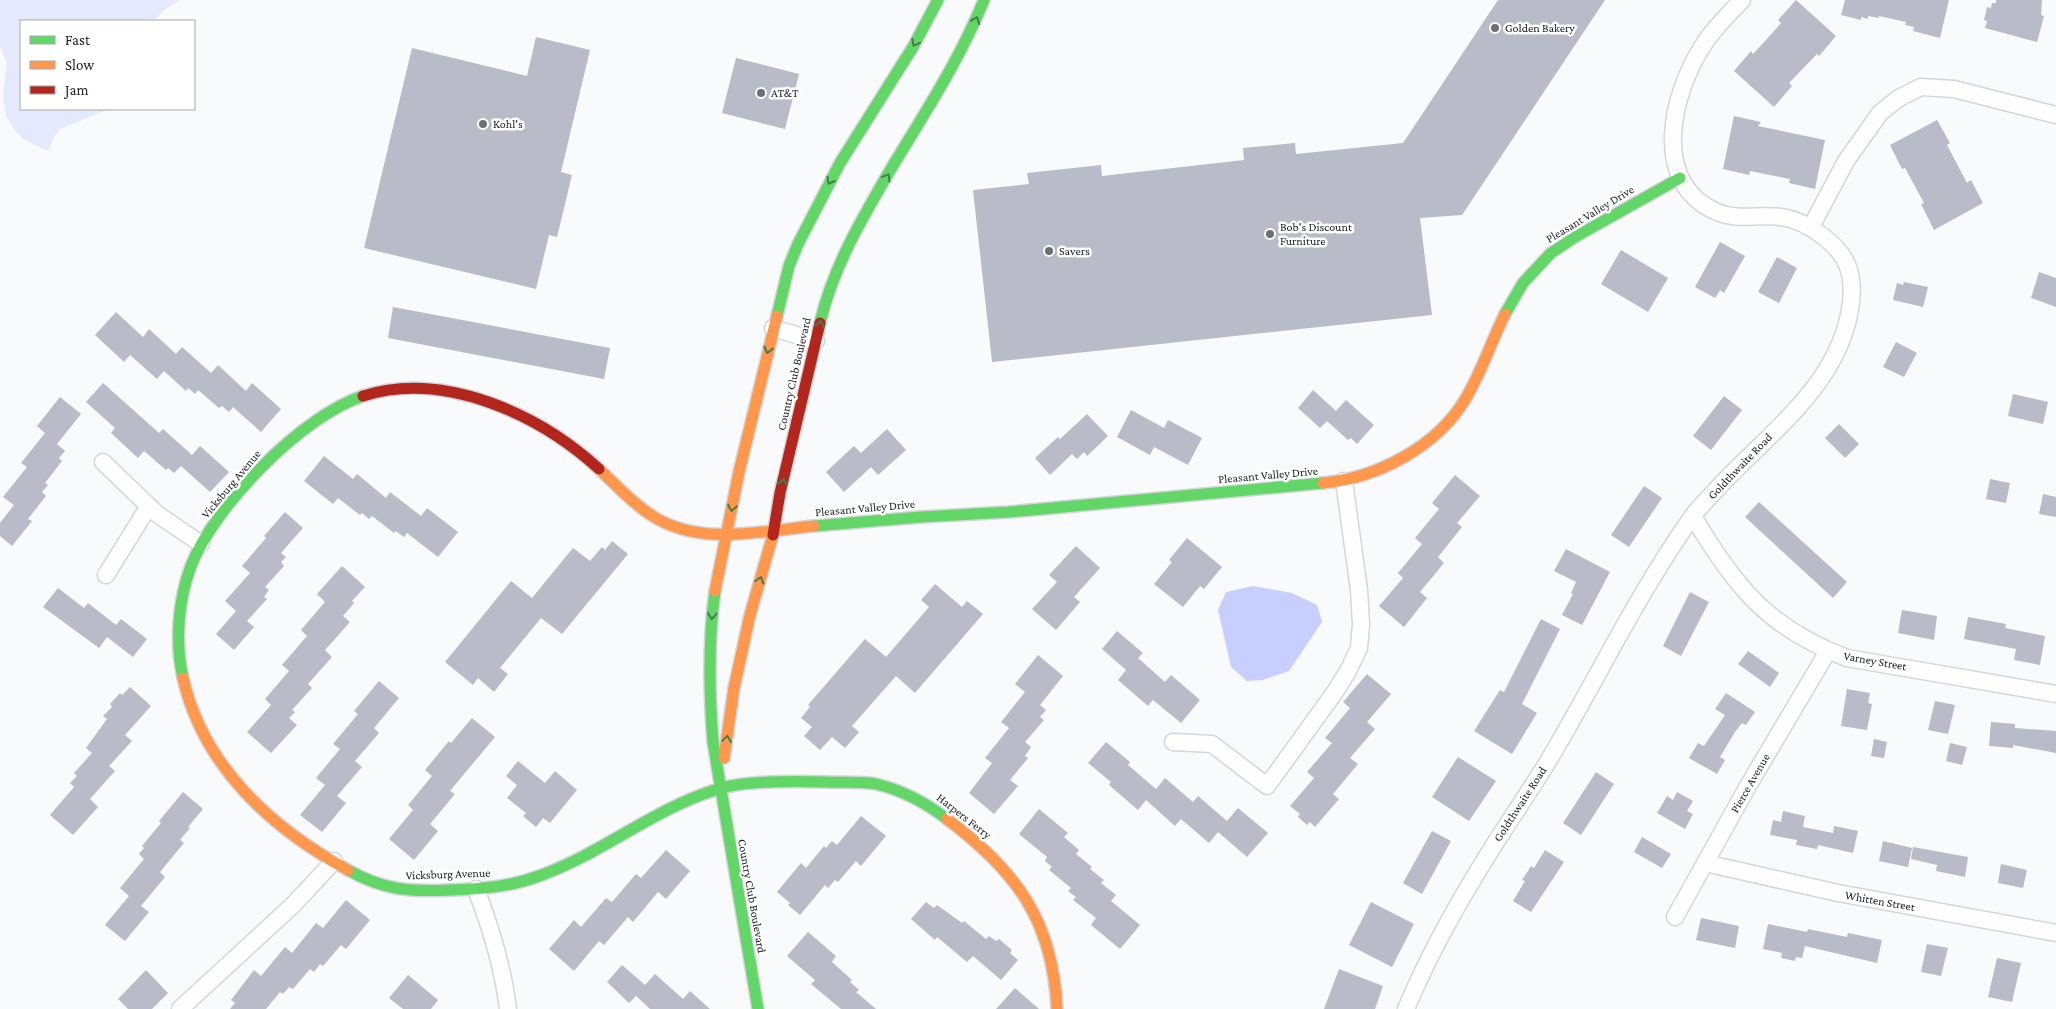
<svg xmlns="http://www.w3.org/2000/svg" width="2056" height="1009" viewBox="0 0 2056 1009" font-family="'Crimson Pro',serif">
<rect width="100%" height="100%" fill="#f9fafc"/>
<polygon fill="#e5e9fd" points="0,0 180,0 164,10 153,21 21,21 21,109 109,109 60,129 55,135 48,151 23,139 13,128 6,115 3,96 7,64 0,45"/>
<polygon fill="#c7cffe" points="1253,586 1292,593 1317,605 1322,622 1289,671 1263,680 1247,681 1231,667 1218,610 1226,592"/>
<g fill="#b9bbc8">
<polygon points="1498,0 1605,0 1462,215 1420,218 1432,315 992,362 973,190 1029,184 1027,173 1101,165 1102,176 1244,160 1243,148 1295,143 1296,154 1403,143"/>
<polygon points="1796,0 1836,36 1819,56 1817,54 1789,83 1792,86 1774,107 1734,71 1751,51 1753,54 1766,40 1781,23 1778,20"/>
<polygon points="1845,0 1949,0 1940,38 1913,31 1914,27 1905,25 1906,22 1879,16 1879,18 1868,16 1868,19 1861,17 1861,20 1841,15"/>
<polygon points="1996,0 2042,0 2041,15 2044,16 2037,42 1985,28 1987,21 1984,20 1987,7 1991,8 1992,3 1996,3"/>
<polygon points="536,37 590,50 561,172 572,175 557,237 549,235 536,289 364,248 412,48 527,76"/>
<polygon points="736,58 799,74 785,129 722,113"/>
<polygon points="1734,116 1761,122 1758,126 1825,140 1815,189 1789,183 1790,179 1750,171 1749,175 1723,169"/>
<polygon points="1937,120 1950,143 1947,145 1967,183 1971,180 1983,203 1934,230 1921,204 1924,203 1905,168 1902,169 1890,145"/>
<polygon points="1720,242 1745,256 1724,293 1720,290 1715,298 1695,287"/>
<polygon points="1621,250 1668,278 1648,312 1601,284"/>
<polygon points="1777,257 1797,268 1779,303 1758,292"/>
<polygon points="2039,272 2056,278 2056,307 2031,298"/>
<polygon points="1904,282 1928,287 1923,307 1893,300 1897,283 1903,285"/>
<polygon points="393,307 610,348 604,379 388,338"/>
<polygon points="116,312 143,337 149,329 176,354 182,347 211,373 218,365 246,391 252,383 281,409 261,432 233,407 229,412 222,406 219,408 198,390 195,394 188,388 186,391 164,371 157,379 130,355 124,362 95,335"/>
<polygon points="1896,342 1917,353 1904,377 1883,367"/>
<polygon points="103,383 159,433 163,429 192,455 200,446 229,472 210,492 181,466 174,473 168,468 166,470 144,451 138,458 111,433 115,428 86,402"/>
<polygon points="1313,390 1336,411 1346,400 1374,425 1357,444 1351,438 1348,440 1327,421 1320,428 1298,408"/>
<polygon points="2013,394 2048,402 2043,424 2008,416"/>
<polygon points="1724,396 1742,410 1711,450 1693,436"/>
<polygon points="60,397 81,414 57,444 65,451 59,458 62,461 45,483 48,485 42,492 46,496 28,519 32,521 12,546 0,536 0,523 14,505 3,497 27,467 21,463 45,433 37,426"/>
<polygon points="1131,410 1164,428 1168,420 1202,438 1188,465 1154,447 1150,455 1117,437"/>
<polygon points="1087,414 1108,436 1087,456 1084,452 1077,459 1072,454 1050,475 1035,458 1058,437 1060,439"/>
<polygon points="1839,424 1859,444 1845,458 1825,438"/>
<polygon points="887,429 906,450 878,475 871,467 844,492 826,472 854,446 861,453"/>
<polygon points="324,456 353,479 357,474 386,498 390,492 421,516 427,508 458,532 438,557 407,533 404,537 396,531 394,533 372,516 369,519 362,513 360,515 338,498 333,504 304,481"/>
<polygon points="1455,475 1480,496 1457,523 1462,527 1438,557 1444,563 1420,592 1427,598 1404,627 1379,606 1403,578 1398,573 1422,544 1415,538 1439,509 1432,503"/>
<polygon points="1990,479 2010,483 2006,503 1986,499"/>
<polygon points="1644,486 1662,498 1629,547 1611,535"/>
<polygon points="2043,494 2056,497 2056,517 2039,514"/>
<polygon points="1759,502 1847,582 1833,598 1745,517"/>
<polygon points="285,512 303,528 281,553 286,557 281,562 284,566 265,587 269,590 264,597 267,599 247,621 254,627 234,650 216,634 236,611 225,601 250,573 242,566 266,538 264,536"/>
<polygon points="1187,538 1222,567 1204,589 1200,586 1183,607 1154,584 1172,562 1169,560"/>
<polygon points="612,541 628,554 562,634 541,618 500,668 508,674 494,692 478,678 473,685 445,662 511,581 532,598 573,548 590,561 602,547 605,550"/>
<polygon points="1076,546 1100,568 1074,597 1080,602 1056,630 1032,609 1057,582 1049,575"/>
<polygon points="1566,549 1610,572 1582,625 1562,615 1573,594 1571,593 1576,582 1554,571"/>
<polygon points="342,566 365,587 352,601 354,603 343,616 350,622 325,650 332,657 308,684 312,688 292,710 295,712 289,718 297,725 271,753 247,732 271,705 265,699 289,671 282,665 307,636 301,630 325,602 317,594"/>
<polygon points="935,584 962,607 967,601 983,614 915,693 896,676 852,726 859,732 845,748 832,737 820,750 804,736 812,727 801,718 810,707 808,705 865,639 886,657 929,607 921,600"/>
<polygon points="58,588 84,608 88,603 116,625 121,619 147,639 133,657 107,637 99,648 43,607"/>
<polygon points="1690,592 1709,602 1681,656 1663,646"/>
<polygon points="1902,610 1937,616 1934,640 1898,633"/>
<polygon points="1968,617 2006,624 2005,628 2045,636 2040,665 2014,660 2016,649 1964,639"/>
<polygon points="1541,619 1560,629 1522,704 1537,713 1512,754 1474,731 1500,690 1504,692"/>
<polygon points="1117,631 1143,653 1138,658 1165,682 1171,675 1200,700 1181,723 1153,700 1148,706 1118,680 1126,670 1102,649"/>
<polygon points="1748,651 1779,673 1770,687 1738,664"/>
<polygon points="1038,655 1063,676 1040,705 1046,710 1040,717 1044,720 1025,742 1031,747 1025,756 1028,758 1010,780 1018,786 994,814 969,793 992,763 985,758 1009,728 1001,722 1025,692 1015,684"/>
<polygon points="1367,674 1391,694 1367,722 1375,729 1350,758 1358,764 1333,794 1339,799 1315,827 1310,822 1307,825 1298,817 1300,814 1290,806 1314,778 1307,772 1332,743 1325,738 1350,708 1343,702"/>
<polygon points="379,681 399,698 374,728 379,733 355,761 362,767 337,796 346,803 322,832 300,815 325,785 316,778 340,749 333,744 358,714 354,711"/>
<polygon points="130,687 151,706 125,735 132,741 109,766 115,771 90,799 98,807 73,835 50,815 74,787 70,783 77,776 74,773 92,753 86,748 107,719 103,716 112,707 110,704 120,693 122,695"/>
<polygon points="1847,689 1870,693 1868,703 1872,704 1867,730 1841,726"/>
<polygon points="1726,693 1755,712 1746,725 1742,723 1735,732 1720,757 1725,760 1717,774 1689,758 1698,743 1704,746 1725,715 1715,709"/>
<polygon points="1935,701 1955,705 1948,734 1928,730"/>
<polygon points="472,718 495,737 450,791 455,794 430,824 438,831 414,860 389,839 413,810 408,805 432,776 425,770 449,741 451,743"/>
<polygon points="1991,722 2015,724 2015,728 2056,731 2056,753 2013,745 2013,748 1989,746"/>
<polygon points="1874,739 1887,742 1884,758 1871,756"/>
<polygon points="1106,742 1130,762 1128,765 1156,789 1165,778 1193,802 1198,796 1227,821 1238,808 1268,833 1247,857 1218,832 1209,843 1181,819 1175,826 1146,800 1138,810 1109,785 1111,782 1088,763"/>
<polygon points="1950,743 1967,747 1962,765 1946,761"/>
<polygon points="1458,757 1496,781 1469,821 1432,797"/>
<polygon points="518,761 545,783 555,771 577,790 550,823 543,818 536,827 523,816 526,813 507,798 517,785 506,776"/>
<polygon points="1596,772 1614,784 1581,835 1563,823"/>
<polygon points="183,792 203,809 188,827 190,828 180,840 184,843 160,872 165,877 141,906 149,912 125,941 105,925 129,896 120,888 144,859 139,854 144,848 142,846 161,823 159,821"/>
<polygon points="1677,792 1693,801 1687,811 1693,814 1685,829 1657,813 1667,796 1673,800"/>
<polygon points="1039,809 1068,833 1064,837 1079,850 1076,854 1092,867 1090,869 1104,880 1101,883 1116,895 1111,901 1140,925 1120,949 1091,925 1096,918 1073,900 1076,897 1068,891 1071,888 1049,870 1052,867 1045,861 1047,857 1019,834"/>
<polygon points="1783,811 1805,816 1803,827 1833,833 1834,826 1858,831 1853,853 1818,845 1817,849 1796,845 1797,840 1770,835 1773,820 1781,822"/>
<polygon points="861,816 886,836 861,866 856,861 838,882 835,880 828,888 825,885 800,915 788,905 790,903 777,892 801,863 806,868 824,846 826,848 832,841 837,845"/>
<polygon points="1432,831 1451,841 1422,894 1403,883"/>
<polygon points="1642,837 1671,854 1662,868 1634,852"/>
<polygon points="1883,841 1912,848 1908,867 1879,861"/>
<polygon points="1913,847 1968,857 1965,877 1936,871 1937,865 1911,859"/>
<polygon points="666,850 690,871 666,899 658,892 633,922 628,917 604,945 599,941 574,971 549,949 574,920 581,927 606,898 612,902 636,874 641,878"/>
<polygon points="1545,850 1564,862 1531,912 1513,901 1525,881 1522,880 1531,866 1534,868"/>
<polygon points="2001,864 2027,870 2023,888 1998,883"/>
<polygon points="346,900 370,920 346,949 341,945 323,966 320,964 314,972 310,969 293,989 289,987 283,994 280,992 266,1009 230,1009 235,1003 231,1000 254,970 261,976 285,947 292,953 316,923 323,928"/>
<polygon points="926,902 934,908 937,905 962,923 964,921 986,939 989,936 996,941 999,939 1012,950 1010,953 1018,960 1001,980 973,956 967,962 937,937 935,940 911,919"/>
<polygon points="1371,902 1414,924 1392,967 1349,945"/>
<polygon points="1701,918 1739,926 1735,948 1696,940"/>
<polygon points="1768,924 1807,932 1808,929 1847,937 1848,933 1882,940 1877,963 1805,946 1802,958 1796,957 1795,961 1781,958 1782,953 1763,949"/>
<polygon points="808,932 836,956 832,962 852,980 850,982 859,990 856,992 876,1009 841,1009 811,984 815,980 787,956"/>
<polygon points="1927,944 1948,948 1941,976 1921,972"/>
<polygon points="1997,958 2021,963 2012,1002 1988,997"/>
<polygon points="622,965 645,985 655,974 683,999 690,991 710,1009 650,1009 636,996 629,1003 607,982"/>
<polygon points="1339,969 1383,986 1375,1009 1324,1009"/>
<polygon points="146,970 168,993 152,1009 128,1009 118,999"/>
<polygon points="408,975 438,1000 431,1009 403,1009 389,998"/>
<polygon points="1015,988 1039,1009 996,1009"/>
</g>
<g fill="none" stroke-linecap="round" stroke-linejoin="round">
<defs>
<g id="street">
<polyline points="1811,227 1846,161 1880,113 1899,98 1921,87 1954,89 2056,115"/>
<polyline points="773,328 816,341"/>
<polyline points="103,462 157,514 201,544"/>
<path d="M1693,516C1734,586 1769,629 1847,658L2056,694"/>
<polyline points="106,575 149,506"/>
<polyline points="1173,742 1212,744 1267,786 1335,692 1348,671 1359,648 1361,624 1359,590 1344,481"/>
<polyline points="1705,863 1838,893 2056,933"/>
<path d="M476,889C491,928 503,967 508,1009"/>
<polyline points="1675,917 1748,786 1828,651"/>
<polyline points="180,1009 293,905 334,861"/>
<path d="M1406,1009C1428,956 1460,899 1491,850C1510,819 1531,790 1550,758C1597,679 1637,595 1690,520C1697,509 1707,500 1715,491C1765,436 1833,391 1849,315C1852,301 1853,284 1849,270C1842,245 1806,220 1781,217C1760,214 1738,221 1717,212C1649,183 1672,92 1704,44C1714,28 1729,14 1742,0"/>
</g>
<g id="fast">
<polyline points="1505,314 1523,283 1551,253 1575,237 1680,178"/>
<polyline points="777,316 789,266 798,244 840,163 913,47 938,0"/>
<path d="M820,323C833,268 860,222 888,174C922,117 959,62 984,0"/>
<polyline points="814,526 921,517 1009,512 1323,483"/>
<path d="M715,591C708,641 709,692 713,742L758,1009"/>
<path d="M183,678C175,643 178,600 191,566C214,506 302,416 363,396"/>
<path d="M348,870C383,890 410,892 450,890C480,889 510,887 539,876C601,854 652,810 715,790C743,780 796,781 827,782C843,783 861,781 876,784C902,790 926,803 947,819"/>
</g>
<g id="slow">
<path d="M599,469C616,485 631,502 651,515C699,547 761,531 814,526"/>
<path d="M1323,483C1378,478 1438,446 1466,398C1482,371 1491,342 1505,314"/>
<polyline points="715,591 739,472 777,316"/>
<path d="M183,678C203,766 271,828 348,870"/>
<polyline points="724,758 734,688 750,615 773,535"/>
<path d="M947,819C1016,871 1053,920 1057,1009"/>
</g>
<g id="jam">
<path d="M363,396C445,370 540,415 599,469"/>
<polyline points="773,535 780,493 820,323"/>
</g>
</defs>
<use href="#street" stroke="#d5d6db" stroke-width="19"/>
<use href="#fast" stroke="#d5d6db" stroke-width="14"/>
<use href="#slow" stroke="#d5d6db" stroke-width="14"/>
<use href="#jam" stroke="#d5d6db" stroke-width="14"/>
<use href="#street" stroke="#fefeff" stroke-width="16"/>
<use href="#fast" stroke="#63d668" stroke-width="11"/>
<use href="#slow" stroke="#ff974d" stroke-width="11"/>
<use href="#jam" stroke="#b3261e" stroke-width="11"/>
</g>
<defs><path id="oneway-chevron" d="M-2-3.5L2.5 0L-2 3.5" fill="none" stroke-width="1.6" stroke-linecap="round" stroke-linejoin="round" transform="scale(1.25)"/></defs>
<g stroke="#427d4a">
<use href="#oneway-chevron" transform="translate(976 20) rotate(-68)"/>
<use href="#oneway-chevron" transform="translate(915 43) rotate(118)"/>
<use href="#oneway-chevron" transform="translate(887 177) rotate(-59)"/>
<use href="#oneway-chevron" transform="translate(830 181) rotate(119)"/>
<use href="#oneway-chevron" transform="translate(820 324) rotate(-76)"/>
<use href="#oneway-chevron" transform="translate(768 350) rotate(104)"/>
<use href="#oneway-chevron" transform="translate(783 482) rotate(-77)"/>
<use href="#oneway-chevron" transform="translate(732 508) rotate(101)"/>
<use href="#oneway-chevron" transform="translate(760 580) rotate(-74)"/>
<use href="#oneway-chevron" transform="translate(712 616) rotate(95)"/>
<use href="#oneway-chevron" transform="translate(727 739) rotate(-82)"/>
</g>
<g fill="#6d6f74" stroke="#fff" stroke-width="2">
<circle cx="1495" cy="28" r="5"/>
<circle cx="761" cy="93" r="5"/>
<circle cx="483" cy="124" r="5"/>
<circle cx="1270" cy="234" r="5"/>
<circle cx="1049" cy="251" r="5"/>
</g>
<g text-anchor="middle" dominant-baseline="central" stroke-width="5" stroke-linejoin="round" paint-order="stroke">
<g font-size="12" fill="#22242b" stroke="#fff" text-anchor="start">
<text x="1505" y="28">Golden Bakery</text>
<text x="771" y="93">AT&amp;T</text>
<text x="493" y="124">Kohl's</text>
<text x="1280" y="227">Bob's Discount<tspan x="1280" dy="14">Furniture</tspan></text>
<text x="1059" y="251">Savers</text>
</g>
<g font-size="12" fill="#22242b" stroke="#fff">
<text transform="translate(1590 214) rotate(-31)">Pleasant Valley Drive</text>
<text transform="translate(794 374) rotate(-77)">Country Club Boulevard</text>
<text transform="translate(1740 466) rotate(-46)">Goldthwaite Road</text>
<text transform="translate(1268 475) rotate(-5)">Pleasant Valley Drive</text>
<text transform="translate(231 484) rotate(-50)">Vicksburg Avenue</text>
<text transform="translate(865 508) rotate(-5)">Pleasant Valley Drive</text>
<text transform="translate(1875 661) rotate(10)">Varney Street</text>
<text transform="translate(1750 783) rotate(-60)">Pierce Avenue</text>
<text transform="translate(1520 804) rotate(-57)">Goldthwaite Road</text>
<text transform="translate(964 816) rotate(38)">Harpers Ferry</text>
<text transform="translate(448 874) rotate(-2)">Vicksburg Avenue</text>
<text transform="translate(752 896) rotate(80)">Country Club Boulevard</text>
<text transform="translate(1880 901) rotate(10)">Whitten Street</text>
</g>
</g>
<rect x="20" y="20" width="175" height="90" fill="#ffffff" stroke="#a7a7aa"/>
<rect x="30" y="36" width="25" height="8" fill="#63d668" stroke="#a7a7aa"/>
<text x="65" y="45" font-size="15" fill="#22242b">Fast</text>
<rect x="30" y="61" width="25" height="8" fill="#ff974d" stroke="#a7a7aa"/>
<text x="65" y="70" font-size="15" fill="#22242b">Slow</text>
<rect x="30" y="86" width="25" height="8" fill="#b3261e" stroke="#a7a7aa"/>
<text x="65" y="95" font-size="15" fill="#22242b">Jam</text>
</svg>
